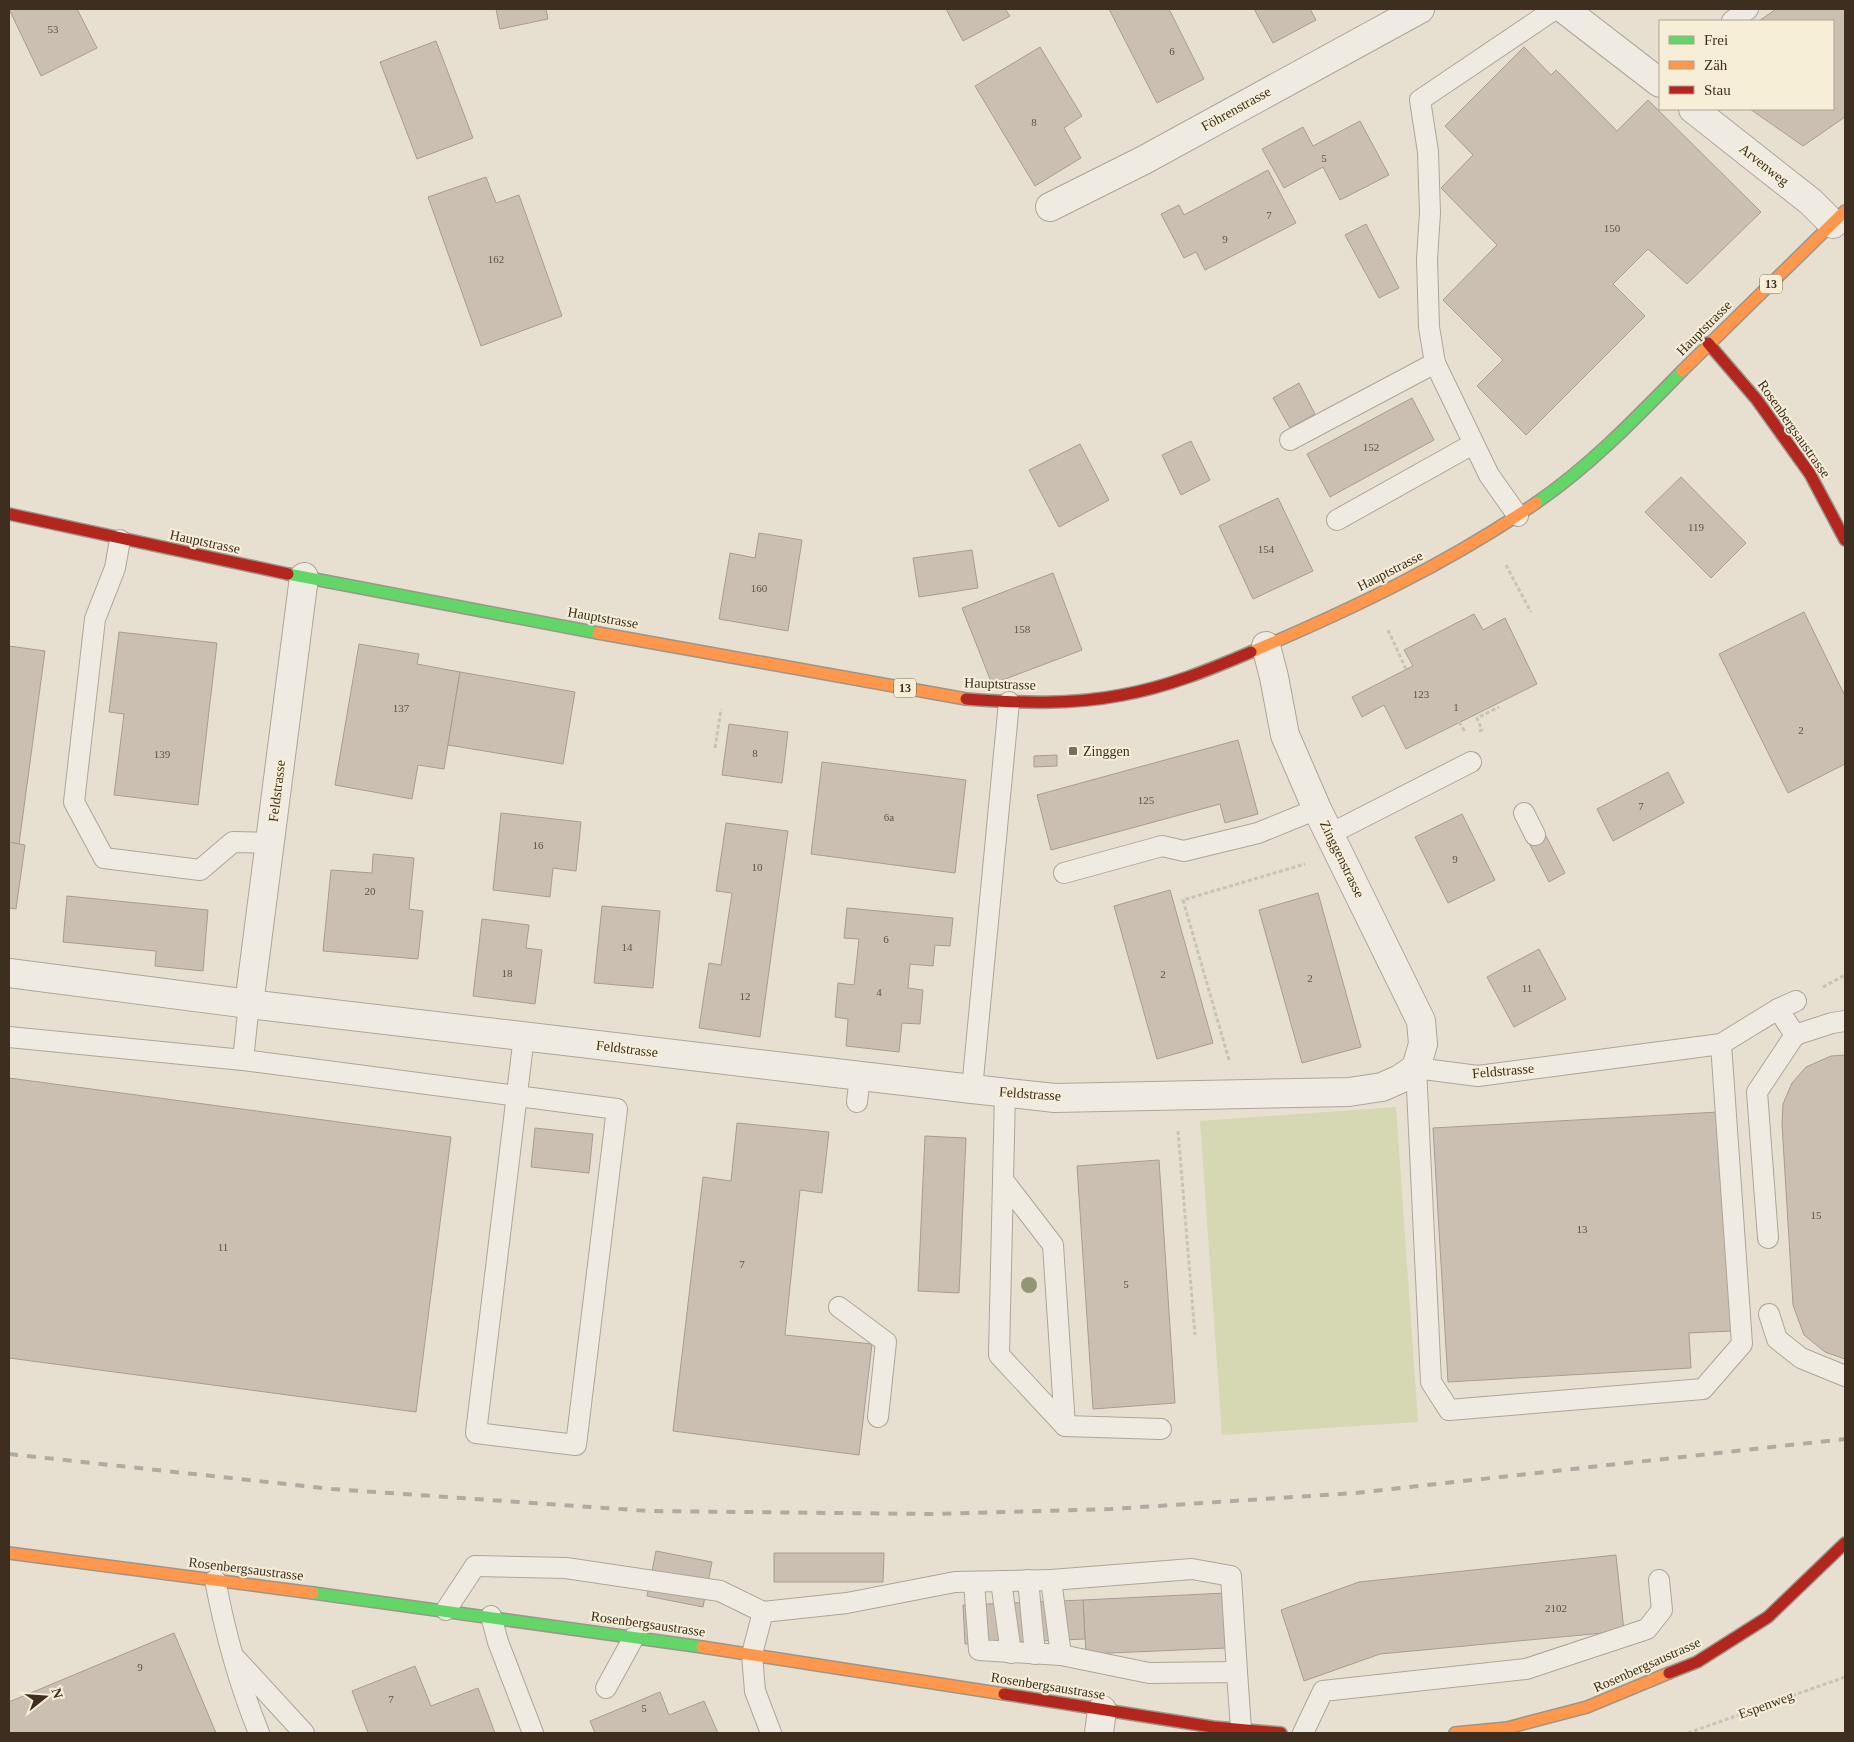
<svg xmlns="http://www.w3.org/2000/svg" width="1854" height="1742" viewBox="0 0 1854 1742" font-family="Georgia,serif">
<rect width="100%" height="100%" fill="#e7e0d1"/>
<polygon fill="#d6d7b3" points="1396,1107 1418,1422 1222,1435 1200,1121"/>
<g fill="#cbbfb2" stroke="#a89c90">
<polygon points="9,9 77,9 97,48 41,76"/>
<polygon points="496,9 546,9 548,19 500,29"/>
<polygon points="946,9 1005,9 1010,16 963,41"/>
<polygon points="1109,9 1169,9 1204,79 1157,103"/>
<polygon points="1254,9 1310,9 1316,20 1273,43"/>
<polygon points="1776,9 1845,9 1845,117 1803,146 1750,109 1833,109 1833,21 1759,21"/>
<polygon points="436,41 473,138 417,159 380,62"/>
<polygon points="1040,47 1082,116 1064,128 1081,158 1035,186 975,86"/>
<polygon points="1524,47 1551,75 1556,70 1617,131 1648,100 1761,212 1687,284 1648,249 1613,284 1645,316 1526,435 1477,386 1503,360 1443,300 1497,245 1441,188 1473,155 1445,126"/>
<polygon points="1360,121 1389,175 1340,200 1323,167 1284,188 1262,149 1303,127 1313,146"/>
<polygon points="1268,170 1296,223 1205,270 1196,252 1184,258 1161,214 1179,205 1184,215"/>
<polygon points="486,177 496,203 519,195 562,316 481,346 428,197"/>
<polygon points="1366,224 1399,288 1379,298 1345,235"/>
<polygon points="1299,383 1315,414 1290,428 1273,398"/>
<polygon points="1412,398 1434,440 1330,497 1307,454"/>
<polygon points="1191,441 1210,480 1181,495 1162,455"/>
<polygon points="1080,444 1109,500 1059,527 1029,470"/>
<polygon points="1681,477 1746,543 1711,578 1645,512"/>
<polygon points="1278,498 1313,571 1253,599 1219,526"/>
<polygon points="759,533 802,540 788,631 719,619 730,553 755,558"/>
<polygon points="972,550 978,588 919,597 913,558"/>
<polygon points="1053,573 1082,650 992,684 962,608"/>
<polygon points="1804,612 1845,696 1845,764 1788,793 1719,654"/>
<polygon points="1474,614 1483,630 1505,618 1537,684 1406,749 1384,705 1362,717 1352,697 1413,666 1404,650"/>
<polygon points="119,632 217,643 198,805 114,795 124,714 109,712"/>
<polygon points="359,644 419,654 417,664 460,672 444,769 418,765 412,799 335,785"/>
<polygon points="9,646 45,651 19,844 9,842"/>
<polygon points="460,672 575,692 563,764 448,745"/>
<polygon points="729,724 788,732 782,783 722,775"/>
<polygon points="1238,740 1258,814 1225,823 1220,804 1051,850 1037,795"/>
<polygon points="1057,755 1057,766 1034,767 1034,756"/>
<polygon points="822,762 966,780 955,873 811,854"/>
<polygon points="1668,772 1684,803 1613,841 1597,809"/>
<polygon points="501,813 581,822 576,871 553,868 550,897 493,890"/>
<polygon points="1462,814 1495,880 1448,903 1415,837"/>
<polygon points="726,823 788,831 760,1037 699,1028 709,963 721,965 732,893 716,891"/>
<polygon points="1543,830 1565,873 1549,882 1527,839"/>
<polygon points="9,842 25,845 16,909 9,908"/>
<polygon points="373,854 414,858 409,909 423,911 418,959 323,951 331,870 372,873"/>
<polygon points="1170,890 1213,1043 1157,1059 1114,906"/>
<polygon points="1318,893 1361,1047 1302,1063 1259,910"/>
<polygon points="67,896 208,910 203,971 155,966 156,951 63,942"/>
<polygon points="602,906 660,911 653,988 594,983"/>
<polygon points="847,908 953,918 950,946 935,945 933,966 910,964 908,988 923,990 920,1024 902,1023 899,1052 846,1046 848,1019 835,1017 838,983 854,985 859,939 844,938"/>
<polygon points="482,919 529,925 526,948 542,950 535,1004 473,996"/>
<polygon points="1539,949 1566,999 1514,1027 1487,977"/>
<polygon points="1845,1055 1845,1359 1825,1352 1804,1335 1793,1305 1782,1124 1783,1104 1792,1083 1806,1067 1831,1056"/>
<polygon points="9,1078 451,1137 416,1412 9,1358"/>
<polygon points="1718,1112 1731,1331 1689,1333 1691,1368 1448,1382 1433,1128"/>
<polygon points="737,1123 829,1132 822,1193 800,1190 785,1335 872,1344 859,1455 673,1431 703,1177 731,1181"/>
<polygon points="535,1128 593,1134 589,1173 531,1167"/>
<polygon points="925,1136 966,1138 959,1293 918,1291"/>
<polygon points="1159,1160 1175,1403 1093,1409 1077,1166"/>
<polygon points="656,1551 712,1562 703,1607 647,1596"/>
<polygon points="774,1553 884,1553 883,1582 774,1582"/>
<polygon points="1616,1555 1624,1631 1380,1654 1304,1681 1281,1610 1359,1582"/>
<polygon points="1225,1593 1227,1648 1086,1654 1083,1600"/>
<polygon points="1083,1600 1085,1639 965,1644 963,1605"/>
<polygon points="174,1633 216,1733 9,1733 9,1702"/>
<polygon points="415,1666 431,1706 478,1688 495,1733 368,1733 352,1691"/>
<polygon points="660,1692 669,1715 704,1701 718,1733 595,1733 590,1721"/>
</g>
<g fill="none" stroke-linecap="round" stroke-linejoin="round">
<defs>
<g id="lane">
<polyline points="1732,21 1748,9"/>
<polyline points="1290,440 1435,363"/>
<polyline points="1518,516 1489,475 1435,363 1429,327 1427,259 1430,213 1428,152 1420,100 1555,9"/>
<polyline points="1337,520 1473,444"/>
<polyline points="120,540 115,568 95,619 74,802 104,858 200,870 233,842 271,843"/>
<polyline points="1524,813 1535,835"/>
<polyline points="1330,834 1471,762"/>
<polyline points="1064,873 1162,846 1184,851 1258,833 1317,809"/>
<polyline points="249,1004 243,1060 617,1109 576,1445 476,1433 524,1036"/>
<polyline points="1795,1035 1832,1023 1845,1021"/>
<polyline points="9,1037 243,1060"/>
<polyline points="1721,1044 1742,1344 1703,1389 1449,1410 1431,1382 1416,1068 1478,1076 1721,1044 1778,1009 1796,1001"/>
<polyline points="972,1089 1009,702"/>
<polyline points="1005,1093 999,1355 1065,1426 1161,1429"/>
<polyline points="857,1102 860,1076"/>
<polyline points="1003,1180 1053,1245 1065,1426"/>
<polyline points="1768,1238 1757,1092 1795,1035 1778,1009"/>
<polyline points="839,1307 886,1342 878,1417"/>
<polyline points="1769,1314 1777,1339 1801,1358 1845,1376"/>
<path d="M215,1580C225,1632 239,1684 259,1733"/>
<polyline points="1028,1580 1035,1654"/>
<polyline points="1051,1580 1192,1569 1231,1576 1237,1672"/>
<polyline points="1001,1581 1011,1653"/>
<polyline points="974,1582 979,1650 1061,1655"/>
<polyline points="446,1610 475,1566 566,1568 720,1591 763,1612"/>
<polyline points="491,1616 498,1642 533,1733"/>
<polyline points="236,1659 304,1733"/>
<polyline points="606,1688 634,1637"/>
<polyline points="771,1733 755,1691 752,1654 763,1612 847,1603 955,1582 1051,1580 1061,1655 1149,1673 1237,1672 1241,1729"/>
<polyline points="1303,1733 1323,1691 1526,1669 1647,1629 1662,1610 1659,1580"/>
</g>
<g id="street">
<polyline points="1564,9 1660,83"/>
<polyline points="1693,109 1811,202 1833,224"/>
<polyline points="1050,207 1144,160 1420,9"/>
<polyline points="9,973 249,1004 972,1089 1055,1098 1349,1092 1382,1087 1400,1079 1416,1068 1423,1044 1421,1021 1317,809 1285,735 1274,677 1266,646"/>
<polyline points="249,1004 304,577"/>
<polyline points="1099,1733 1102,1710"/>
</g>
<g id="fast">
<path d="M1536,503C1590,466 1636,418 1682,371"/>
<polyline points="288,574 598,633"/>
<polyline points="313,1593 702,1647"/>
</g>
<g id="slow">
<polyline points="1682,371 1845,211"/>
<polyline points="598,633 966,699"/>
<path d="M1251,652C1350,610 1447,564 1536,503"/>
<polyline points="9,1553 313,1593"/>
<polyline points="702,1647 1004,1694"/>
<polyline points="1455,1733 1507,1728 1587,1707 1669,1673"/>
</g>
<g id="jam">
<polyline points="1708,343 1757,400 1810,474 1845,540"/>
<polyline points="9,514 288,574"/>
<path d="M966,699C1018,703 1071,705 1122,695C1167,687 1209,670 1251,652"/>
<polyline points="1669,1673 1697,1662 1768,1617 1845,1543"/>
<polyline points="1004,1694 1213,1727 1281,1733"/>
</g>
</defs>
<use href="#lane" stroke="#ada599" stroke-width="22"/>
<use href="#street" stroke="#ada599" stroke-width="30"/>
<use href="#fast" stroke="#9c958a" stroke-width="14"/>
<use href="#slow" stroke="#9c958a" stroke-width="14"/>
<use href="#jam" stroke="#9c958a" stroke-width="14"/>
<g stroke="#c8c2b9" stroke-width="3" stroke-dasharray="4 2.5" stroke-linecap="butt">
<polyline points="1506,565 1531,612"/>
<polyline points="1388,630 1406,669"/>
<polyline points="1459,722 1465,732"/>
<polyline points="1479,731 1482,730 1477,718 1499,707"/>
<polyline points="715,748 721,709"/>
<polyline points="1823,987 1845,975"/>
<polyline points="1229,1060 1183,900 1305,864"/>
<polyline points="1178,1131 1195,1335"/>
<polyline points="1688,1733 1845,1677"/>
</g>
<use href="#lane" stroke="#efebe3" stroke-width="20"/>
<use href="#street" stroke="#efebe3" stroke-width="28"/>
<use href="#fast" stroke="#63d668" stroke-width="11"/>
<use href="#slow" stroke="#ff974d" stroke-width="11"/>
<use href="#jam" stroke="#b3261e" stroke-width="11"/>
<polyline stroke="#afaaa2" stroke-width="4" stroke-dasharray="9 9" stroke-linecap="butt" points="9,1454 332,1489 649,1511 931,1514 1111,1509 1355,1493 1845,1439"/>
</g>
<circle fill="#929673" cx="1029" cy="1285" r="8"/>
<rect fill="#786c5e" stroke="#f7eed8" stroke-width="2" x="1068" y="746" width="10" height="10" rx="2.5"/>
<g text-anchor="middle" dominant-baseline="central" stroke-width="4" stroke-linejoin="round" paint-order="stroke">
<g font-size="11" fill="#605244">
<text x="53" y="29">53</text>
<text x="1172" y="51">6</text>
<text x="1034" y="122">8</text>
<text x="1324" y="158">5</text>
<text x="1269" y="215">7</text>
<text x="1612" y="228">150</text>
<text x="1225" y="239">9</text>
<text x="496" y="259">162</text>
<text x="1371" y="447">152</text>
<text x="1696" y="527">119</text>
<text x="1266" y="549">154</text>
<text x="759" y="588">160</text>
<text x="1022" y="629">158</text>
<text x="1421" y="694">123</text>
<text x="1456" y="707">1</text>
<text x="401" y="708">137</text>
<text x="1801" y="730">2</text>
<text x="755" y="753">8</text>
<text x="162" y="754">139</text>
<text x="1146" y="800">125</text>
<text x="1641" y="806">7</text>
<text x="889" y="817">6a</text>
<text x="538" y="845">16</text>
<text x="1455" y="859">9</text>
<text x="757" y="867">10</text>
<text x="370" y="891">20</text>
<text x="886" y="939">6</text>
<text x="627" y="947">14</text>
<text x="507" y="973">18</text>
<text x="1163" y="974">2</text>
<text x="1310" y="978">2</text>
<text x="1527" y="988">11</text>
<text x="879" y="992">4</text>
<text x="745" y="996">12</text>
<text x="1816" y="1215">15</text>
<text x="1582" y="1229">13</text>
<text x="223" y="1247">11</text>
<text x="742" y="1264">7</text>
<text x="1126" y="1284">5</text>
<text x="1556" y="1608">2102</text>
<text x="140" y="1667">9</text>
<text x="391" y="1699">7</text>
<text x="644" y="1708">5</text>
</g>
<g fill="#f7eed8" stroke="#756857" stroke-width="1">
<rect x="1760" y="274.5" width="22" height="19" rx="4"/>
<rect x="894" y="678.5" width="22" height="19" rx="4"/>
</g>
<g font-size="12" font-weight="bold" fill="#3d2e20">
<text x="1771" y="284">13</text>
<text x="905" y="688">13</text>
</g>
<g font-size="14" fill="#3d2e20" stroke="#f7eed8">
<text transform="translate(1236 109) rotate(-29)">Föhrenstrasse</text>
<text transform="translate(1764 165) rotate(38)">Arvenweg</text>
<text transform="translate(1704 328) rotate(-45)">Hauptstrasse</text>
<text transform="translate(1794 429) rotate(55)">Rosenbergsaustrasse</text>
<text transform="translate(205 542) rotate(12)">Hauptstrasse</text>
<text transform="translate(1390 571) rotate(-27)">Hauptstrasse</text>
<text transform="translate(603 618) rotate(10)">Hauptstrasse</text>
<text transform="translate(1000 684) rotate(2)">Hauptstrasse</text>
<text transform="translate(277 791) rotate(-83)">Feldstrasse</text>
<text transform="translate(1342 859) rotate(64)">Zinggenstrasse</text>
<text transform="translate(627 1049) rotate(7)">Feldstrasse</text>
<text transform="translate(1503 1071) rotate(-5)">Feldstrasse</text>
<text transform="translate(1030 1094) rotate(4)">Feldstrasse</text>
<text transform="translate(246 1569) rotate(7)">Rosenbergsaustrasse</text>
<text transform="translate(648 1624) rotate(8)">Rosenbergsaustrasse</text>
<text transform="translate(1647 1665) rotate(-24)">Rosenbergsaustrasse</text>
<text transform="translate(1048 1686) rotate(9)">Rosenbergsaustrasse</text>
<text transform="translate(1766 1705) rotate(-20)">Espenweg</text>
</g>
<g font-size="14" fill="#3d2e20" stroke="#f7eed8" text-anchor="start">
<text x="1083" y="751">Zinggen</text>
</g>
</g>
<rect width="1854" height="1742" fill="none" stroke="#3d2e20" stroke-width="20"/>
<rect x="1659" y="20" width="175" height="90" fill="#f7eed8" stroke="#ada18e"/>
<rect x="1669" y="36" width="25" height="8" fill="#63d668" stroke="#ada18e"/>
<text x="1704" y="45" font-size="15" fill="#3d2e20">Frei</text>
<rect x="1669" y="61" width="25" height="8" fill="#ff974d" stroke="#ada18e"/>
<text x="1704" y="70" font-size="15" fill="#3d2e20">Zäh</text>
<rect x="1669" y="86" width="25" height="8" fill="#b3261e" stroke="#ada18e"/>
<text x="1704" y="95" font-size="15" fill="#3d2e20">Stau</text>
<g transform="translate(45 1697) rotate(73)" stroke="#f7eed8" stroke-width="4" paint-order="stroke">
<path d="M0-4L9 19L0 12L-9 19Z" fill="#3d2e20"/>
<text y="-8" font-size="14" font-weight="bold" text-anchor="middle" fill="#3d2e20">N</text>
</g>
</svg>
